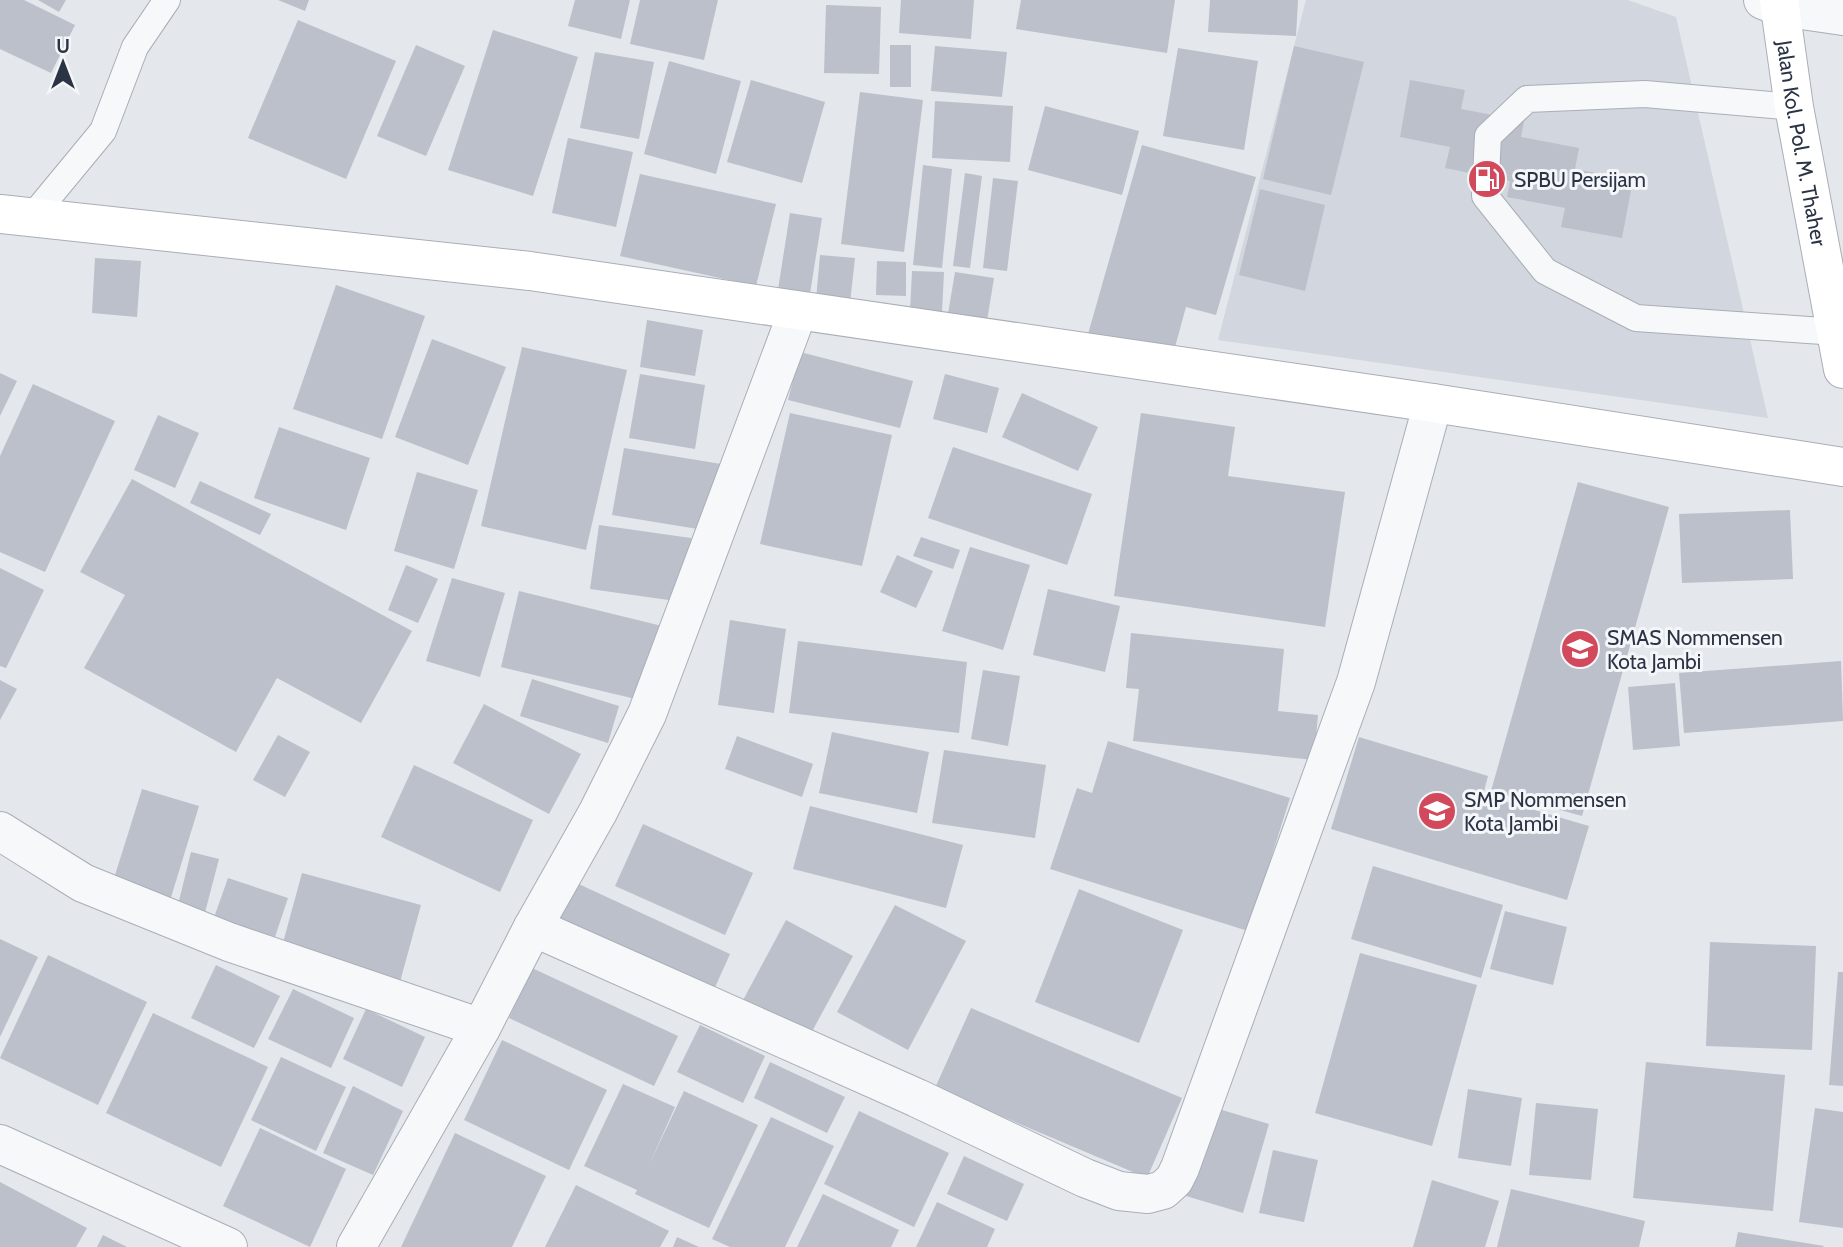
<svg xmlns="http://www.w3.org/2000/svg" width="1843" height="1247" viewBox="0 0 1843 1247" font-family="Cabin,sans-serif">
<rect width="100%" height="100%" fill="#e4e7ec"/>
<polygon fill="#d2d6de" points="1306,0 1628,0 1676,17 1768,418 1218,340"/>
<g fill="#bbc0ca">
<polygon points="0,0 24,0 75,25 51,73 0,49"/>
<polygon points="38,0 66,0 59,12"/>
<polygon points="278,0 309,0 305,11"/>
<polygon points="575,0 630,0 621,39 568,26"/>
<polygon points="640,0 718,0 704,60 630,44"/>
<polygon points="901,0 974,0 971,39 899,33"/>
<polygon points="1021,0 1175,0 1167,53 1016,29"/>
<polygon points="1210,0 1298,0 1296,36 1208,32"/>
<polygon points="826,5 881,7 879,74 824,73"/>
<polygon points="298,20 396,61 346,179 248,138"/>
<polygon points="493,30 578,57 533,196 448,170"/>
<polygon points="416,45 465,66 426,156 377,136"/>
<rect x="890" y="45" width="21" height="42"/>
<polygon points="935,46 1007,52 1002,97 931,91"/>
<polygon points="1294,46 1364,62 1331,195 1263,179"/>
<polygon points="1178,48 1258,61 1244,150 1163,136"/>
<polygon points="595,52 654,62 639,139 580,128"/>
<polygon points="669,61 741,81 716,174 644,154"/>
<polygon points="751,80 825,102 802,183 727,162"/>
<polygon points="1410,80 1465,90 1461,109 1524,121 1521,137 1579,148 1575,169 1633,180 1622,238 1561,227 1565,208 1507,197 1510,181 1445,168 1450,147 1400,137"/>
<polygon points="860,92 923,100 904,252 841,244"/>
<polygon points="935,101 1013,106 1010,162 932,158"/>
<polygon points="1045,106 1139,131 1122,195 1028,170"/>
<polygon points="568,138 633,152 616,227 552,213"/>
<polygon points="1142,145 1256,177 1216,315 1186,307 1172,358 1088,334"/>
<polygon points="923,165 952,169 942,268 913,265"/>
<polygon points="965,173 982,176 970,268 953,266"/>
<polygon points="640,174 776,204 756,286 620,256"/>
<polygon points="993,178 1018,181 1007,271 983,268"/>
<polygon points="1260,189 1325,205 1305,291 1239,275"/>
<polygon points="790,213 822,218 809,300 777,296"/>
<polygon points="820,255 855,258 850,303 816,300"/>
<polygon points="95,258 141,261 137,317 92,313"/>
<polygon points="877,261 906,262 906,296 876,295"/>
<polygon points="912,271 944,272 942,312 910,312"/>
<polygon points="955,272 994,278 986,327 947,320"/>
<polygon points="336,285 425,316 382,439 293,409"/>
<polygon points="647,320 703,330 695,376 640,367"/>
<polygon points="432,339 506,367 468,465 395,437"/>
<polygon points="522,347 627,370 586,550 481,526"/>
<polygon points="800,352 913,381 900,428 788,400"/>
<polygon points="0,373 17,381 0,416"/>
<polygon points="640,374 705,385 695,449 629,438"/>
<polygon points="945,374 999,388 987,433 933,419"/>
<polygon points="33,384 115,421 45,572 0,552 0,456"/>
<polygon points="1022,393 1098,427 1078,471 1002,437"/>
<polygon points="790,413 892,435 862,566 760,544"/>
<polygon points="1141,413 1235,427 1228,476 1345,492 1325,627 1114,596"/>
<polygon points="158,415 199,433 175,488 134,470"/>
<polygon points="279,427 370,458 346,530 254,498"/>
<polygon points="953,447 1092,494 1067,565 928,518"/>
<polygon points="624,448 721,464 710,531 612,515"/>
<polygon points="417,472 478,490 454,569 394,551"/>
<polygon points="132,479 412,631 361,723 277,678 236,752 84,668 125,595 80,572"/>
<polygon points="200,481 271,514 260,535 190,503"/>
<polygon points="1578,482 1669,507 1582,816 1491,791"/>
<polygon points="1790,510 1793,579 1682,583 1679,514"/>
<polygon points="599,525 691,538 683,602 590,589"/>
<polygon points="921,537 960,550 953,569 913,556"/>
<polygon points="970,547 1030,565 1003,650 942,631"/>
<polygon points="897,555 933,571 916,608 880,592"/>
<polygon points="406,565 438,579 418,623 388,610"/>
<polygon points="0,568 44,590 6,668 0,666"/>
<polygon points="452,578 505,593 480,677 426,661"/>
<polygon points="1048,589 1120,606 1105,672 1033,655"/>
<polygon points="519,591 662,626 644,701 501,667"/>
<polygon points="730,620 786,629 774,713 718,705"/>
<polygon points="1131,633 1284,649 1278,711 1318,715 1314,760 1133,741 1139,689 1126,688"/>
<polygon points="798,641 967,662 959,733 789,713"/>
<polygon points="1841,661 1843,721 1684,733 1679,673"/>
<polygon points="983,670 1020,676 1008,746 971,739"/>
<polygon points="532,679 619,706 608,743 520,716"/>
<polygon points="0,680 17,689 0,720"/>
<polygon points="1675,683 1680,746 1633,750 1628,687"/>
<polygon points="484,704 581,754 549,814 453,763"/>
<polygon points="832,732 929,752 917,813 819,793"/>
<polygon points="278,735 310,752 285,797 253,780"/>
<polygon points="737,736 813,764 802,797 725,769"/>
<polygon points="1359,737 1488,776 1483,795 1589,826 1567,900 1331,829"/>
<polygon points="1108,741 1290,798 1248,931 1050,869 1077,788 1092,793"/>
<polygon points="944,750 1046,765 1035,838 932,823"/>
<polygon points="414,765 533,820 500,892 381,837"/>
<polygon points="142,789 199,806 168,907 111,888"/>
<polygon points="810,806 963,845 946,908 793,869"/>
<polygon points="643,824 753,873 725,935 615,886"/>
<polygon points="191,852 219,859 203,920 176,913"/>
<polygon points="1373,866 1503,905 1481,978 1351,939"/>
<polygon points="302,873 421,905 400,982 281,950"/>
<polygon points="228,878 288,898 272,946 211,926"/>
<polygon points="570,880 730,954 712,994 551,920"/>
<polygon points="1079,889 1183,930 1139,1043 1035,1002"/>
<polygon points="895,905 966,941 908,1050 837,1012"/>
<polygon points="1505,911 1567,927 1553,985 1490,969"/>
<polygon points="786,920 853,956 809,1037 742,1002"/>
<polygon points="0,939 38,957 0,1037"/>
<polygon points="1710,942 1816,946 1812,1050 1706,1046"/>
<polygon points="1360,953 1477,985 1432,1146 1315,1113"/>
<polygon points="48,955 147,1002 98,1105 0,1058"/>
<polygon points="216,965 280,996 254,1048 191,1018"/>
<polygon points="532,968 678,1036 654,1086 509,1018"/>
<polygon points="1838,972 1843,972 1843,1086 1829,1085"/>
<polygon points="293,989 354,1018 331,1068 268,1039"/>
<polygon points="971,1008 1182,1098 1147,1178 935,1088"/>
<polygon points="366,1009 425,1037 402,1087 343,1059"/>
<polygon points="153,1013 268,1067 221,1167 106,1113"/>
<polygon points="700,1025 765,1056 743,1103 677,1072"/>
<polygon points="502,1040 607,1090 569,1170 464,1120"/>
<polygon points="281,1057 346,1087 316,1151 251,1120"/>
<polygon points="770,1062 845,1097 827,1133 754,1098"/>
<polygon points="1646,1062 1785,1075 1773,1211 1633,1198"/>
<polygon points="623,1084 675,1107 649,1165 684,1091 758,1125 709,1228 635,1194 637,1190 584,1166"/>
<polygon points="353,1086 403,1111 373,1175 323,1153"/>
<polygon points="1468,1089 1522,1098 1511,1166 1458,1158"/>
<polygon points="1536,1103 1598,1109 1591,1180 1529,1175"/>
<polygon points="1212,1107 1269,1124 1243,1213 1186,1196"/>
<polygon points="1815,1108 1843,1112 1843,1228 1799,1222"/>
<polygon points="859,1111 949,1153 914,1227 824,1184"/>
<polygon points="771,1117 834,1146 785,1247 730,1247 712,1239"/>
<polygon points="260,1128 346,1169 310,1247 223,1206"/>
<polygon points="455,1133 546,1176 512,1247 401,1247"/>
<polygon points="1273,1150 1318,1160 1304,1222 1259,1213"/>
<polygon points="964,1156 1024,1184 1007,1221 947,1194"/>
<polygon points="1432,1180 1499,1201 1485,1247 1413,1247"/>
<polygon points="0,1182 87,1228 76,1247 0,1247"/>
<polygon points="576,1185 669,1231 660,1247 545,1247"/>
<polygon points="1511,1189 1645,1221 1639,1247 1497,1247"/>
<polygon points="823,1194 899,1230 891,1247 797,1247"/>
<polygon points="937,1202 995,1229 987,1247 916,1247"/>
<polygon points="1738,1232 1824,1246 1823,1247 1735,1247"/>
<polygon points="103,1235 127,1247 97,1247"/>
<polygon points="677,1237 699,1247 673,1247"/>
</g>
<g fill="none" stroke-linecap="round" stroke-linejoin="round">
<defs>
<g id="lane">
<polyline points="1794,107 1645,94 1527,99 1488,136 1485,196 1545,271 1636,318 1837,332"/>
<polyline points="32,217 103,131 135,47 167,0"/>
</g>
<g id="street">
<polyline points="1763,0 1781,7 1843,16"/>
<polyline points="0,831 83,883 229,942 481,1028"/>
<polyline points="533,927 917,1098 1085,1178 1119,1191 1148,1194 1163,1190 1174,1180 1180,1168 1356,682 1433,403"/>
<polyline points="0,1144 228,1247"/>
<polyline points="356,1247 481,1028 533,927 598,812 647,714 798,311"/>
</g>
<g id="secondary">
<path id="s1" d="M1779,0L1794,107L1843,369"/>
<polyline points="0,214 530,271 1433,403 1843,467"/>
</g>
</defs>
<use href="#lane" stroke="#a9aeb7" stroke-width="28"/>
<use href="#street" stroke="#a9aeb7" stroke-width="40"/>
<use href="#secondary" stroke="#a9aeb7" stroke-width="40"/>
<use href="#lane" stroke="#f7f8fa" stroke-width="26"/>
<use href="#street" stroke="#f7f8fa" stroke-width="38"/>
<use href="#secondary" stroke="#fff" stroke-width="38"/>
</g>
<defs>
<symbol id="fuel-disc" viewBox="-11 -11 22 22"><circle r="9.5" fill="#d1495b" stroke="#f4f6f9"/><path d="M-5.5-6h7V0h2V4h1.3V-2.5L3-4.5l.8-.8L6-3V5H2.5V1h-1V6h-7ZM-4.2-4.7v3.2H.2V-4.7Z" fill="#fff"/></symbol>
<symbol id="school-disc" viewBox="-11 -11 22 22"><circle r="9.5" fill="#d1495b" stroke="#f4f6f9"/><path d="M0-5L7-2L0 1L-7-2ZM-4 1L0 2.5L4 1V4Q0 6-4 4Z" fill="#fff"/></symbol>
</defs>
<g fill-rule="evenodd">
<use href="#fuel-disc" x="1465" y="157" width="44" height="44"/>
<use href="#school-disc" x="1558" y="627" width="44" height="44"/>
<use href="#school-disc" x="1415" y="789" width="44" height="44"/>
</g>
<g text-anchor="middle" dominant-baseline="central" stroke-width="6" stroke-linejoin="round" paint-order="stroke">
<g font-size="21" fill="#2b3445" stroke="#f4f6f9">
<text stroke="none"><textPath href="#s1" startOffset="145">Jalan Kol. Pol. M. Thaher</textPath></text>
</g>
<g font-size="21" fill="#2b3445" stroke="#f4f6f9" text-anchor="start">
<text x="1514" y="179">SPBU Persijam</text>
<text x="1607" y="637">SMAS Nommensen<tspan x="1607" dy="24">Kota Jambi</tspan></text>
<text x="1464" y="799">SMP Nommensen<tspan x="1464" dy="24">Kota Jambi</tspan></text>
</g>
</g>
<g transform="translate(63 63)" stroke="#f4f6f9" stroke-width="5" paint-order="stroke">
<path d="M0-5L12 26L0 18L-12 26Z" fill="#2b3445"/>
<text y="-10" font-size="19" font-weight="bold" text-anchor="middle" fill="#2b3445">U</text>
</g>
</svg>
